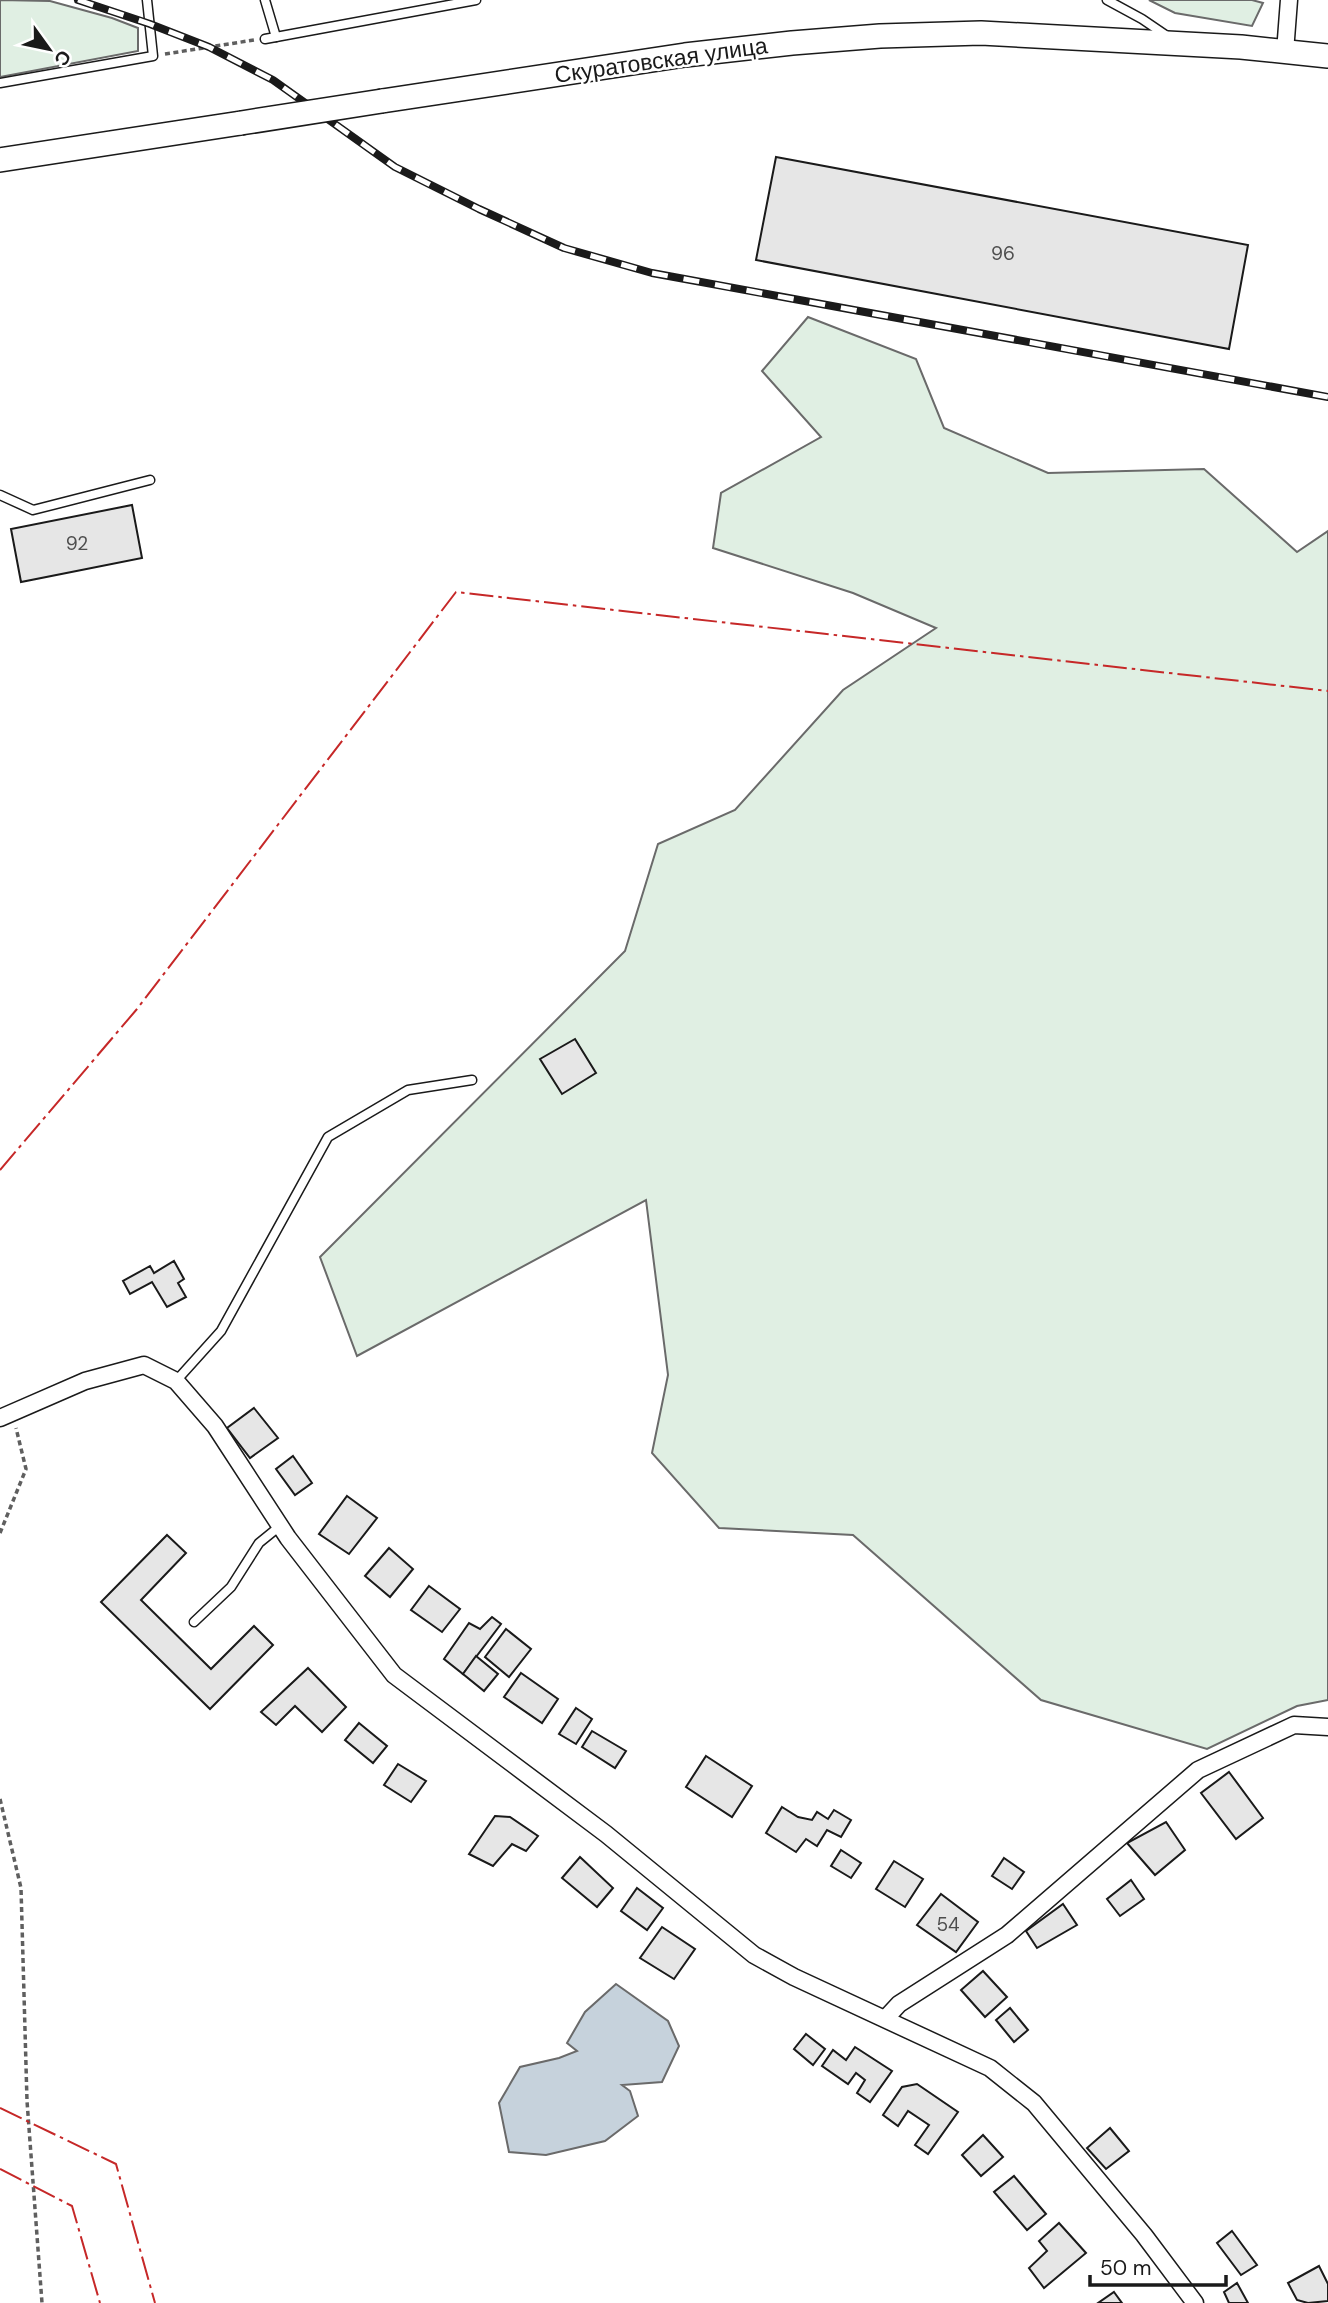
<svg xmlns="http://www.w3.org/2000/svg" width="1328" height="2303" viewBox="0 0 1328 2303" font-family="'DM Sans',sans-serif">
<rect width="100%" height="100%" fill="#fff"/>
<g fill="#e0efe3" stroke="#6a6a6a" stroke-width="2">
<polygon points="0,0 50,1 112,18 138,28 138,51 0,77"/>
<polygon points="1149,0 1252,0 1263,3 1252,26 1175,13"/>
<polygon points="808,317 916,359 944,428 1048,473 1204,469 1297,552 1328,531 1328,1700 1297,1706 1207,1749 1041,1700 853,1535 719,1528 652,1453 668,1375 646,1200 357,1356 320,1257 625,951 658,844 735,810 843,690 936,628 853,593 713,548 721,493 821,437 762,371"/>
</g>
<polygon fill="#c6d2dc" stroke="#6a6a6a" stroke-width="2" points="616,1984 668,2021 679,2046 662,2082 622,2085 630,2091 638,2116 605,2141 546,2155 509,2152 499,2103 520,2067 559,2058 577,2051 567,2043 585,2012"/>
<g fill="#e6e6e6" stroke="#1a1a1a" stroke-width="2">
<polygon points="776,157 1248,245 1229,349 756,260"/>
<polygon points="132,505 142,558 21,582 11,529"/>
<polygon points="575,1039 596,1073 562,1094 540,1059"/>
<polygon points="174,1261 184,1279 178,1283 186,1297 167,1307 152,1282 130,1294 123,1281 150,1266 154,1273"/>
<polygon points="254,1408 278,1438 250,1458 227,1428"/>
<polygon points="293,1456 312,1483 295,1495 276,1469"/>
<polygon points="347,1496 377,1518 349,1554 319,1534"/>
<polygon points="167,1535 186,1553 141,1600 211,1669 254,1626 273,1645 210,1709 101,1602"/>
<polygon points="389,1548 413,1569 390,1597 365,1576"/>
<polygon points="429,1586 460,1609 442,1632 411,1610"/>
<polygon points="492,1617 501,1624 463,1674 444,1659 469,1623 480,1629"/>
<polygon points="506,1629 531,1649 509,1677 485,1657"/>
<polygon points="476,1656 498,1674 484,1691 463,1674"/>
<polygon points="308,1668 346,1707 322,1732 295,1706 276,1725 261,1712"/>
<polygon points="521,1673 558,1699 542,1723 504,1697"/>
<polygon points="576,1708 592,1719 576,1744 559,1734"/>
<polygon points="359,1723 387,1746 373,1763 345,1740"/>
<polygon points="592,1731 626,1751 615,1768 582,1747"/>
<polygon points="706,1756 752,1786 732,1817 686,1787"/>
<polygon points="398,1764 426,1781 411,1802 384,1785"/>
<polygon points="1229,1772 1263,1818 1236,1839 1201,1793"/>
<polygon points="782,1807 798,1817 812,1820 817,1812 828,1819 834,1810 851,1820 841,1837 827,1830 817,1846 806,1839 796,1852 766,1833"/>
<polygon points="495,1816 510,1817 538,1836 526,1851 512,1844 493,1866 469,1854"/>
<polygon points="1166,1822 1185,1850 1155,1875 1127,1843"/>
<polygon points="841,1850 861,1863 851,1878 831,1866"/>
<polygon points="580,1857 613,1888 597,1907 562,1878"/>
<polygon points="1004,1858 1024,1872 1012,1889 992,1876"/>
<polygon points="894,1861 923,1879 905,1907 876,1889"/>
<polygon points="1131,1880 1144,1899 1120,1916 1107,1899"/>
<polygon points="637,1888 663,1908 647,1930 621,1911"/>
<polygon points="941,1894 978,1922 956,1952 917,1925"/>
<polygon points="1063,1904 1077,1925 1037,1948 1026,1931"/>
<polygon points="662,1927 695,1949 674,1979 640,1958"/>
<polygon points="983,1971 1007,1997 985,2017 961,1990"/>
<polygon points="1010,2008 1028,2030 1014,2042 996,2020"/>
<polygon points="806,2034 825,2049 813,2065 794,2049"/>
<polygon points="855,2047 892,2071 870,2102 857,2093 865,2080 856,2073 848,2084 822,2066 833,2050 846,2060"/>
<polygon points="917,2084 958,2112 928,2154 915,2145 929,2125 908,2111 898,2126 883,2115 902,2087"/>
<polygon points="1110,2128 1129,2151 1106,2169 1087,2148"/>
<polygon points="983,2135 1003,2157 981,2176 962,2155"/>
<polygon points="1014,2176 1046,2214 1027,2230 994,2192"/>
<polygon points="1059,2223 1086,2253 1044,2288 1029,2268 1047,2251 1039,2241"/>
<polygon points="1232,2231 1257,2265 1241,2275 1217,2243"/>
<polygon points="1319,2266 1328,2284 1328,2301 1308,2303 1297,2300 1288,2283"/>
<polygon points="1237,2283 1248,2303 1229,2303 1224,2292"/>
<polygon points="1114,2292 1122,2303 1098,2303"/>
</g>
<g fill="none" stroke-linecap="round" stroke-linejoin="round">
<defs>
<g id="lane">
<polyline points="265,0 276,37"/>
<polyline points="1107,0 1142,19 1167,36"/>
<polyline points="265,39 476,0"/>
<polyline points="0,83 153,56 147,0"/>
<polyline points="0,495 33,510 150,480"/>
<polyline points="176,1381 221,1331 328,1137 408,1090 472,1080"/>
<polyline points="194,1622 231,1587 259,1543 280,1526"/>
</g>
<g id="street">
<polyline points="1285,52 1289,0"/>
<polyline points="0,1418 85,1381 144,1365 176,1381 215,1426 288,1538 394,1675 606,1834 754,1955 794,1977 990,2068 1034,2103 1144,2235 1195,2303"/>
<polyline points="886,2018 899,2004 1007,1935 1198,1770 1294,1725 1328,1727"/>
</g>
<g id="secondary">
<polyline points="382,101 685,55 792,43 880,36 981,33 1241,47 1328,56"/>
<polyline points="0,160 241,123"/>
</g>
</defs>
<use href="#lane" stroke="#1a1a1a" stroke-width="11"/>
<use href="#street" stroke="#1a1a1a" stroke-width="19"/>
<use href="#secondary" stroke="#1a1a1a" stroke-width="26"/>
<g stroke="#5f5f5f" stroke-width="3.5" stroke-dasharray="5 3.5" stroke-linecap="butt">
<polyline points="165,54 254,40"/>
<polyline points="0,1533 26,1469 16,1428"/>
<polyline points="0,1799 21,1888 27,2101 42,2303"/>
</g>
<use href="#lane" stroke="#fff" stroke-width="8"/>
<use href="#street" stroke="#fff" stroke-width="16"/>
<use href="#secondary" stroke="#fff" stroke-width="23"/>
<defs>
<polyline id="rail" points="78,0 150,24 209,47 273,80 395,167 479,209 564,248 652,273 1328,397"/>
</defs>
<use href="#rail" stroke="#1a1a1a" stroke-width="8"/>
<use href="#rail" stroke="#fff" stroke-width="5" stroke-dasharray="16" stroke-linecap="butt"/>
<defs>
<polyline id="secondary-bridge" points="241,123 382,101"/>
</defs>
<use href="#secondary-bridge" stroke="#1a1a1a" stroke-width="26" stroke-linecap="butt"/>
<use href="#secondary-bridge" stroke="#fff" stroke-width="23"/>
<g stroke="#c62828" stroke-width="2" stroke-dasharray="24 5 3.5 5" stroke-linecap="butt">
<polyline points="0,1170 137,1009 456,592 1328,691"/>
<polyline points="0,2108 116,2164 155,2303"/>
<polyline points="0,2169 72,2206 100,2303"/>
</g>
</g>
<g text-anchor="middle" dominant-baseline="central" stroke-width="5" stroke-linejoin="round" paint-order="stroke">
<g font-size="19" fill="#4d4d4d">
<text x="1003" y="253">96</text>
<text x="77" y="543">92</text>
<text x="948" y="1924">54</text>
</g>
<g font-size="23" fill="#1a1a1a" stroke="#fff">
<text transform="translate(661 60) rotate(-8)">Скуратовская улица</text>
</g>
</g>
<g transform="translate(49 49) rotate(123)" stroke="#ffffff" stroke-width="5" paint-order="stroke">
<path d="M0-5L12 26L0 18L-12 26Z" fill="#1a1a1a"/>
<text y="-10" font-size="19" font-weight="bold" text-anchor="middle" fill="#1a1a1a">С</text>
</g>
<path d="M1090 2275v10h136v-10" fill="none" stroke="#1a1a1a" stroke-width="3.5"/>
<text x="1100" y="2275" font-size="21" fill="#1a1a1a" stroke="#ffffff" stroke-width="5" paint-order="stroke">50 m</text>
</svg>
